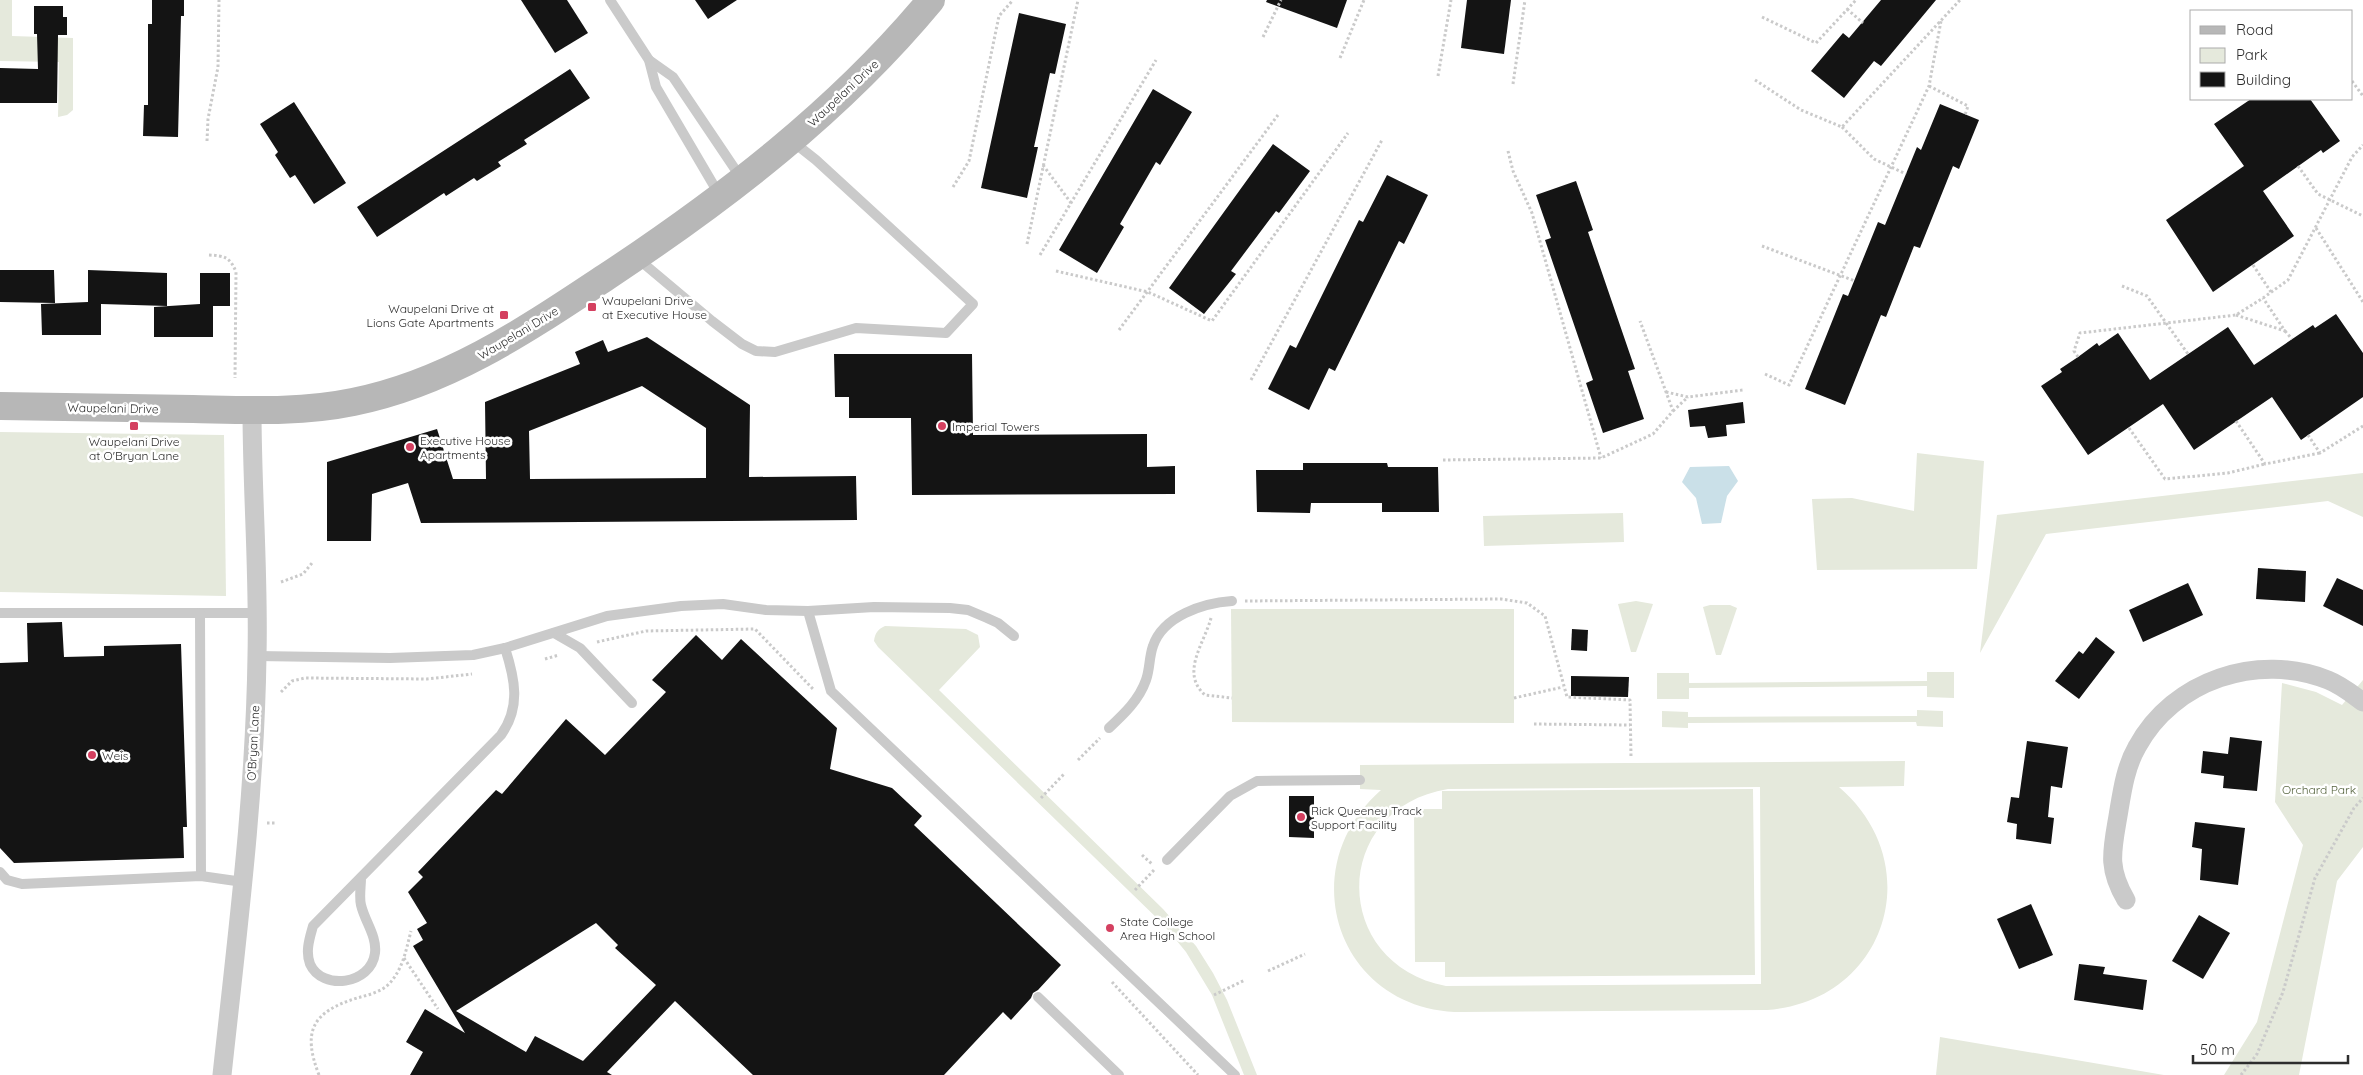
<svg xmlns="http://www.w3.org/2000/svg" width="2363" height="1075" viewBox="0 0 2363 1075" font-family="Quicksand,sans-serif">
<rect width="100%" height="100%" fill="#fff"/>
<g fill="#e5e9dc" fill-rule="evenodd">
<polygon points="0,0 12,0 12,36 73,38 73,110 67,115 58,117 59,62 0,61"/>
<polygon points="0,432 224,435 226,596 0,592"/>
<polygon points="1917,453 1984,461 1977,569 1817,570 1812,499 1852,498 1914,511"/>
<polygon points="2363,473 2363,517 2328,501 2046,534 1980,653 1997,515"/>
<polygon points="1623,513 1624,542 1484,546 1483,516"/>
<polygon points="1636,601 1653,604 1636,652 1631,652 1618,604"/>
<polygon points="1710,605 1730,605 1737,608 1721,655 1716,655 1703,607"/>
<polygon points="1231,609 1514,609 1514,723 1232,722"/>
<path d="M885,626L966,629L978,635L980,647L939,690L1163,909L1196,946L1213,973L1227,1000L1257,1075H1244L1212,995L1186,952L1163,924L878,647L874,641C875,633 878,629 885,626Z"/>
<polygon points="1927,672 1954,672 1954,698 1927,697 1927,686 1689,688 1689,699 1657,699 1657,673 1689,673 1689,683 1927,681"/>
<polygon points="2363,680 2363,847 2337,881 2299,1075 2224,1075 2257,1022 2303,845 2275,802 2282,683 2316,692 2342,705"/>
<polygon points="1917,710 1943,711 1943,727 1917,726 1916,722 1688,723 1688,728 1662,727 1662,711 1688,712 1688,717 1917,716"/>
<path d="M1905,761L1904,786L1839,787C1929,864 1887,1001 1767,1010L1462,1012C1339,1012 1290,870 1381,790L1360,789V765ZM1760,787L1761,984L1446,986C1329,963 1331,808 1448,789Z"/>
<polygon points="1753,789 1755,975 1445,977 1445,962 1415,962 1414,809 1442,809 1442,791"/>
<polygon points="1940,1037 2164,1075 1936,1075"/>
</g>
<polygon fill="#cae0e8" points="1729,466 1738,481 1727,496 1721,523 1702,524 1696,498 1682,482 1690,467"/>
<g fill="#141414" fill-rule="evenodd">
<polygon points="152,0 184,0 184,16 181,16 178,137 143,136 144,105 148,105 148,24 152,24"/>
<polygon points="521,0 567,0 588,33 555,53"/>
<polygon points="695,0 737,0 708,19"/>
<polygon points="1267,0 1347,0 1337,28 1266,2"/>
<polygon points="1467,0 1511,0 1504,54 1461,48"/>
<polygon points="1881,0 1936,0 1881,66 1874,61 1844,98 1811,71 1843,33 1849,38"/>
<polygon points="34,6 63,6 63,17 67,17 67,35 58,35 57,103 0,103 0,68 38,69 37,34 34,34"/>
<polygon points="1019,13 1066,24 1055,74 1050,73 1034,147 1038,147 1027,198 981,188"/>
<polygon points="570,69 590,98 524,140 527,144 498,162 501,166 477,181 474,178 446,196 444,193 377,237 357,207"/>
<polygon points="1153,89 1192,112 1160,165 1156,162 1120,224 1124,227 1097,273 1059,250"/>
<polygon points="2251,99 2310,99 2340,141 2323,153 2321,150 2263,191 2294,236 2213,292 2166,220 2244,166 2214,124"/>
<polygon points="294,102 346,183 314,204 295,175 290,178 275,155 278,152 260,124"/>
<polygon points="1940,104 1979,120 1959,169 1953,166 1920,248 1914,246 1886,317 1881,315 1845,405 1805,389 1843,294 1848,296 1878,222 1885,225 1917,147 1921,150"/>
<polygon points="1273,144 1310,171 1279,213 1276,211 1231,271 1236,274 1204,314 1169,288"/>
<polygon points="1387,175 1428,195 1404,244 1399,241 1335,371 1329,368 1309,410 1268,389 1290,345 1296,348 1359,220 1363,222"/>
<polygon points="1576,181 1593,230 1588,232 1635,369 1628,371 1644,419 1603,433 1586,383 1593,380 1545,240 1551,238 1536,195"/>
<polygon points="0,270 54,270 55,303 0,302"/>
<polygon points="88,270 167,273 167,306 101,304 101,335 42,335 41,304 88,302"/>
<polygon points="200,273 230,273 230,306 213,306 213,337 154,337 154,307 200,304"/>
<polygon points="2336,314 2363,353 2363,397 2301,440 2272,397 2194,450 2163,404 2088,455 2041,386 2062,372 2060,369 2078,357 2097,343 2099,346 2118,333 2150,380 2228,327 2254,365 2313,325 2315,328"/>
<path d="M647,337L750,405L749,477L856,476L857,520L421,523L408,483L372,494L371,541H327V462L437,429L453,479H486L485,402L580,364L575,352L603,340L608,352ZM642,386L706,428V478L530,479L529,431Z"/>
<polygon points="834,354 972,354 973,435 1147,434 1147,467 1175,466 1175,494 912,495 911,418 849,418 849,397 835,397"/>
<polygon points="1743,402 1745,423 1726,425 1727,436 1708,438 1705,426 1690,427 1688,410"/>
<polygon points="1303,463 1387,463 1388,467 1438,467 1439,512 1382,512 1382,503 1311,503 1310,513 1257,512 1256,470 1303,470"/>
<polygon points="2258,568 2306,571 2305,602 2256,599"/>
<polygon points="2337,578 2363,590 2363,626 2323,606"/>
<polygon points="2188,583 2203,615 2143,642 2129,610"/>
<polygon points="62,622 64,657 104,656 104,646 181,644 187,827 183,827 184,858 14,863 0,848 0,663 28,662 27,623"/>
<polygon points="1572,629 1588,630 1587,651 1571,650"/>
<path d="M696,635L722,660L741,639L837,728L830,769L892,788L922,816L914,825L1061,965L1038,990L1033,993L1031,998L1011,1020L1003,1012L944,1075H753L675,1001L607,1072L612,1075H410L423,1052L406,1042L425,1009L465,1033L413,946L423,940L417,929L427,923L408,892L423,877L418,872L496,790L502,794L566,719L605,755L666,692L652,680ZM596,923L618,945L615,948L656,985L583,1061L535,1036L526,1052L456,1011Z"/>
<polygon points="2096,637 2115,652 2079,699 2055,681 2079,651 2083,654"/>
<polygon points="1571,676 1629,677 1628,697 1571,696"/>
<polygon points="2230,737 2262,741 2257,791 2223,788 2224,776 2201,773 2203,751 2228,754"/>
<polygon points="2027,741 2068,747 2062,788 2051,786 2048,817 2054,818 2051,844 2016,839 2017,824 2007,822 2011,797 2019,798"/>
<polygon points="1289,796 1314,796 1314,838 1289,837"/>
<polygon points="2195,822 2245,828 2238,885 2200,880 2202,849 2192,847"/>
<polygon points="2031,904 2053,955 2019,969 1997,919"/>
<polygon points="2199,915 2230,933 2203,979 2172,961"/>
<polygon points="2079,964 2105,967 2103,974 2147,980 2143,1010 2074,1000"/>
</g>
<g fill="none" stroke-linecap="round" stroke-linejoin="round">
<g stroke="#cacaca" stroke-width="3" stroke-dasharray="2.5 2.5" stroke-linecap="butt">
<polyline points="1847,9 1863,23"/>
<polyline points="1762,17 1816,43 1856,0"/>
<polyline points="1263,37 1281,0"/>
<polyline points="1340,58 1364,0"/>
<polyline points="1438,76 1451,0"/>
<polyline points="1755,80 1801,110 1842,127 1960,0"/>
<polyline points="2352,81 2363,96"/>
<polyline points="1513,84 1525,0"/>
<polyline points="1929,86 1968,106 1965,115"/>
<polyline points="1842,127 1874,159 1906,174"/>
<polyline points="207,141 208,119 218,67 219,0"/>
<polyline points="1508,151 1513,171 1532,213 1601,458"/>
<polyline points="1043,165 1071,203"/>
<polyline points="2298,166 2318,194 2363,216"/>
<polyline points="953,187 969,161 999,16 1013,0"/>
<polyline points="2316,228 2363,302"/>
<polyline points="1027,244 1078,0"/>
<polyline points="1762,246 1855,281"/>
<path d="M209,255C225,256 230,257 236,272L235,378"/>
<polyline points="1040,255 1156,60"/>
<polyline points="2253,265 2271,292"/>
<polyline points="1056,271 1148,292 1212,321 1348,133"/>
<polyline points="2122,286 2147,296 2188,354"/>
<polyline points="2236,315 2285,331 2263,298"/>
<polyline points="1119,330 1278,115"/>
<polyline points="2285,331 2292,339"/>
<polyline points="2078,357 2074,351 2080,333 2236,315 2263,298 2288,280 2352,157 2363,145"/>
<polyline points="1765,374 1789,385 1929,86 1941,21"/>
<polyline points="1251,380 1382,140"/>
<polyline points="1666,392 1688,397 1743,390"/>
<polyline points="1673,411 1688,397"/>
<polyline points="2236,421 2265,464 2320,453"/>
<polyline points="2129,428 2165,479 2228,473 2265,464"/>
<polyline points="2308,435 2320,453 2363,426"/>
<polyline points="1443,460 1601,458 1653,434 1673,411 1640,321"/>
<polyline points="281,582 303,574 312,563"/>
<polyline points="1245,601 1501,599 1527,603 1545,616 1567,697 1630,700 1631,757"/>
<path d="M1211,618C1204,644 1180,673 1205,695L1232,698"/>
<polyline points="597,642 646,631 755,629 813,689"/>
<polyline points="545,659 559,655"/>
<polyline points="281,692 292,681 305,678 427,679 472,674"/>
<polyline points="1514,698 1563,687"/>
<polyline points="1534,724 1630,725"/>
<polyline points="1078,760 1100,738"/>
<polyline points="1041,798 1064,774"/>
<polyline points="267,823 275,823"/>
<polyline points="1142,855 1152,864"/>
<polyline points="1135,890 1155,869"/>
<polyline points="404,958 438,1009"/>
<polyline points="1268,971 1305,954"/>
<polyline points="1112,982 1198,1075"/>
<polyline points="1214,995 1245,980"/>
<path d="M319,1075C302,1031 312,1012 357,998C368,995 381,992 389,984C403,969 406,950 411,931"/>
<polyline points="2241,1075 2257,1054 2283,992 2315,878 2354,808 2363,798"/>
</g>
<g stroke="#cacaca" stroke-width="10">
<polyline points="610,0 649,60 656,87 720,196"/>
<polyline points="649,60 673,77 741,178"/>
<polyline points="637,258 712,321 742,344 756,351 775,352 856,328 946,333 973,304 816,160 792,141"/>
<polyline points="808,611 831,691 1235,1075"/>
<polyline points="0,613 257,613"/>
<polyline points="200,613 201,876"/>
<polyline points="554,633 580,648 632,703"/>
<polyline points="257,656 390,658 473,655 505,648 607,616 681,606 723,604 766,610 808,611 874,607 950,608 968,610 987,618 998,623 1014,636"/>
<path d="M1109,728C1124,714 1139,700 1146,680C1150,669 1149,657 1153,646C1163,616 1203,603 1232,601"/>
<polyline points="1167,860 1230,796 1257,781 1360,780"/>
<polyline points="0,872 7,880 22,884 201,876 243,882"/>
<path d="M361,878C361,887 359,897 361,905C365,922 377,936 375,953C371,985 322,991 310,964C305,951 310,937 313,926L501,735C521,707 515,679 505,648"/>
<polyline points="1038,997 1119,1075"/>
</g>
<g stroke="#cacaca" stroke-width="19">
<path d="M2126,900C2107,868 2112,851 2118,816C2122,792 2125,768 2137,747C2173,680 2258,652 2328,680C2341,685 2352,694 2363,702"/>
<path d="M222,1075C237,936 255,797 257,656C259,574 252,492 252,410"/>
</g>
<path stroke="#b7b7b7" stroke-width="28" d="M0,406C64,407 129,408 193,409C246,410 300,413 353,402C448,383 526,330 606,277C725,198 839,111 931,0"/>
</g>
<g fill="#d44060" stroke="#fff" stroke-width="2">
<rect x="587" y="302" width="10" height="10" rx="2.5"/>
<rect x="499" y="310" width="10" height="10" rx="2.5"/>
<rect x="129" y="421" width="10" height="10" rx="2.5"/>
<circle cx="942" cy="426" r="5"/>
<circle cx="410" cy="447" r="5"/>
<circle cx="92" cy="755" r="5"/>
<circle cx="1301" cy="817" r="5"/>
<circle cx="1110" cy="928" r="5"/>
</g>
<g text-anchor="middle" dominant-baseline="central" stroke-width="5" stroke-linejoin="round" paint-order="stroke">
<g font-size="12" fill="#2d2d2d" stroke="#fff">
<text transform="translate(843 93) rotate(-43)">Waupelani Drive</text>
<text transform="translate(518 333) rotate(-31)">Waupelani Drive</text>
<text transform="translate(113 408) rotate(1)">Waupelani Drive</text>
<text transform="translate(253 743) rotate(-87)">O'Bryan Lane</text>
</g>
<g font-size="12" fill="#2d2d2d" stroke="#fff" text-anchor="start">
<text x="602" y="300">Waupelani Drive<tspan x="602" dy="14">at Executive House</tspan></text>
<text x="494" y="308" text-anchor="end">Waupelani Drive at<tspan x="494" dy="14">Lions Gate Apartments</tspan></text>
<text x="952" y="426">Imperial Towers</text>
<text x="420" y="440">Executive House<tspan x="420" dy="14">Apartments</tspan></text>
<text x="134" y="441" text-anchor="middle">Waupelani Drive<tspan x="134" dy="14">at O'Bryan Lane</tspan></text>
<text x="102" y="755">Weis</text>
<text x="1311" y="810">Rick Queeney Track<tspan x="1311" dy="14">Support Facility</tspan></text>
<text x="1120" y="921">State College<tspan x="1120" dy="14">Area High School</tspan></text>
</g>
<g font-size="12" fill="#56643f" stroke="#fff">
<text x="2319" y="789">Orchard Park</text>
</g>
</g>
<rect x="2190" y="10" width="162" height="90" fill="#ffffff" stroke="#ababab"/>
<rect x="2200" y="26" width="25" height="8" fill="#b7b7b7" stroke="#ababab"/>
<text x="2236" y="35" font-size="15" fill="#2d2d2d">Road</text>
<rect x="2200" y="48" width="25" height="15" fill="#e5e9dc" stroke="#ababab"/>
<text x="2236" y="60" font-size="15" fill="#2d2d2d">Park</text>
<rect x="2200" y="72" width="25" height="15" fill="#141414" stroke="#ababab"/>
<text x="2236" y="85" font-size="15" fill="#2d2d2d">Building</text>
<path d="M2193 1055v8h155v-8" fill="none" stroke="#2d2d2d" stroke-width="2.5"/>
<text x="2200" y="1055" font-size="15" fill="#2d2d2d" stroke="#ffffff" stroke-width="4" paint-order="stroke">50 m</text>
</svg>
